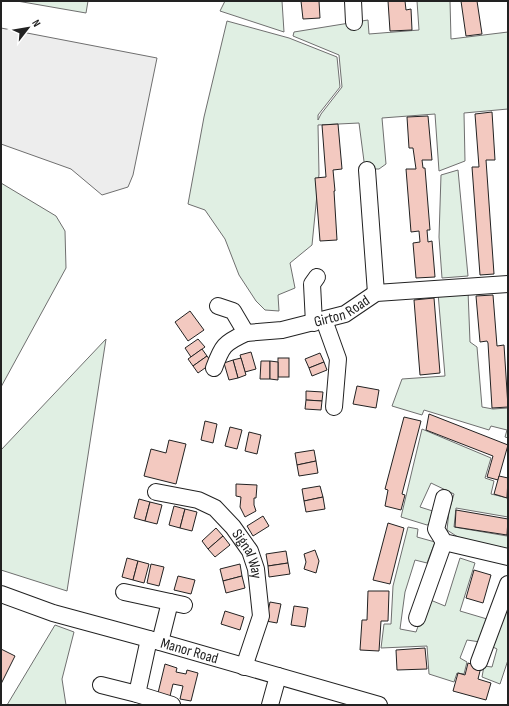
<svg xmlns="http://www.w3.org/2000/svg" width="509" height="706" viewBox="0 0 509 706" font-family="'Sofia Sans Condensed',sans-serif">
<rect width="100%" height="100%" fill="#fff"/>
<g fill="#e0efe3" stroke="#6f6f6f">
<polygon points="17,1 88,1 86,13"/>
<polygon points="225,1 282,1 284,32 220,11"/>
<polygon points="417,1 450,1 451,39 508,32 508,109 464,113 465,161 439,171 435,114 382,118 386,164 379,169 365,169 359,123 318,125 319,174 312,245 290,263 295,288 278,295 279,311 265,310 256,301 239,275 225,239 205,210 188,204 204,117 227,21 289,38 337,57 340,87 318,115 318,120 321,114 342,87 339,55 293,36 294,32 368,20 369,34 419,30"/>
<polygon points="458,170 468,276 442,278 439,237 441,175"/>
<polygon points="1,183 56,216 65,231 66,268 1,387"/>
<polygon points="468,291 470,342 477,347 482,407 493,409 508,408 508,438 505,437 507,430 491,426 489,430 424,410 422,415 392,406 402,379 445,376 438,293"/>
<polygon points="106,339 67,591 1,570 1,450"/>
<polygon points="422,429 491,458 485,478 494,481 491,494 508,498 508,517 456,508 454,527 507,536 508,532 508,554 464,541 447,530 449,511 454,494 431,483 420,507 439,513 436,522 427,525 401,517"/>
<polygon points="408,527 418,529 417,537 435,542 427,563 415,560 405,592 400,629 416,632 428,599 445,606 460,558 475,563 460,611 487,619 480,642 467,640 460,658 467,662 464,674 457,673 454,682 429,674 427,646 381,648 384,624 391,624 393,586"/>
<polygon points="508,605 508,660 500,684 482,677 484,666 492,667 497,649 493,647"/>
<polygon points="55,625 74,632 62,679 66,705 7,705"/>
</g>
<polygon fill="#ededed" stroke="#6f6f6f" points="1,28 157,58 133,175 128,187 102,195 71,169 1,144"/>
<g fill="#f3c9c0" stroke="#222">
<polygon points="301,1 319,1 320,18 303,19"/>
<polygon points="388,1 405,1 406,10 411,9 412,30 390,31"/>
<polygon points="461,1 477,1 482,34 466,36"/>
<polygon points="492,112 495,160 486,160 494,274 480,275 472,167 479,167 475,114"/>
<polygon points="428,116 432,160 422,160 423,168 425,168 430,230 427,230 428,242 432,241 435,277 416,278 413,243 420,242 419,231 411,232 406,169 416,169 413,148 409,148 407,117"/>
<polygon points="338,124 342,169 333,170 335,191 334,191 337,240 320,241 315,178 326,177 322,125"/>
<polygon points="493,295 497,346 504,345 508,407 492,408 488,343 487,341 480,342 476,296"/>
<polygon points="434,298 440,373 420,375 414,300"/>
<polygon points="190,311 204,330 188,341 175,322"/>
<polygon points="198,339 205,347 191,357 185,348"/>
<polygon points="202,349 207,356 193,366 188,359"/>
<polygon points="251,352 256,369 245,372 240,355"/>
<polygon points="320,353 324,362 309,368 305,359"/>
<polygon points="207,356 212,363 198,373 193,366"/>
<polygon points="241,358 246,375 238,378 233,360"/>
<rect x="278" y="358" width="11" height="19"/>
<polygon points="233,360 238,378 229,380 224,363"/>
<polygon points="261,361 270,361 270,379 260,379"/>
<polygon points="270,361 278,362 278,380 270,379"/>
<polygon points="324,362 327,370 312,376 309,368"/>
<polygon points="357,386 379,390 376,408 353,404"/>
<polygon points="306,391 323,392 322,401 306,400"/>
<polygon points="306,400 322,401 321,410 305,409"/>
<polygon points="429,414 508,445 498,480 487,477 493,456 426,430"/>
<polygon points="404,417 421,421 402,494 405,495 401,510 385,506 388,490 385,489"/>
<polygon points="205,421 217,424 213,443 201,440"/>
<polygon points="230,427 242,430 237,449 225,446"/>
<polygon points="249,432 261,435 257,454 245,451"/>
<polygon points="169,440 186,444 176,484 144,476 151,449 166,453"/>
<polygon points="314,450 316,461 297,465 295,453"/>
<polygon points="316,461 318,473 299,476 297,465"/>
<polygon points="499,476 508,478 507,498 494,494"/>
<polygon points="236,484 257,485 256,498 254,498 254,505 256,511 245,517 240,507 241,497 236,496"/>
<polygon points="320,486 323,497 304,501 302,489"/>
<polygon points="323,497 325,509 306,512 304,501"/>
<polygon points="139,499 150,502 145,521 134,518"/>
<polygon points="150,502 162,505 157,524 145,521"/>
<polygon points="174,506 185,509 180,528 169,525"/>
<polygon points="185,509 197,512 192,531 180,528"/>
<polygon points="456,510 508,519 507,535 455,527"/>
<polygon points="263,516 269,526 253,536 247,526"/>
<polygon points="388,523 404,528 390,584 373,580"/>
<polygon points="216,528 223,536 208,549 202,541"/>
<polygon points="223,536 230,545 215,557 208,549"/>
<polygon points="315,550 319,561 316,573 304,569 306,562 304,554"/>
<polygon points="286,551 288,563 268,566 266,554"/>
<polygon points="127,558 138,561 133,580 122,577"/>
<polygon points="138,561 149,564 144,583 133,580"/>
<polygon points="288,563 290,574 269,577 268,566"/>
<polygon points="151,564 164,567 159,586 147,583"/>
<polygon points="240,564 242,576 223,581 220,569"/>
<polygon points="474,570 491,575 483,603 466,598"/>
<polygon points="178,576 195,580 191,594 174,590"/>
<polygon points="242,576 245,588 226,593 223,581"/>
<polygon points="368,591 389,591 388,621 381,621 379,651 360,650 362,620 367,620"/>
<polygon points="270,602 281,604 277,623 266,621"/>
<polygon points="294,606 308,608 305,627 291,625"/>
<polygon points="225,611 244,617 240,630 221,624"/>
<polygon points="425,648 427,669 397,670 396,650"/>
<polygon points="1,649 15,656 1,684"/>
<polygon points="468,663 481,667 478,679 491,683 486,700 453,691 458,673 465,675"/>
<polygon points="165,664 177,668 176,672 186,674 187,670 198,673 191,701 180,699 183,686 173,684 170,696 158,693"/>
</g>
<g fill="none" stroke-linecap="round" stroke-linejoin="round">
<defs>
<g id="minor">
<polyline points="353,1 354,22"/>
<polyline points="367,170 376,293"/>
<polyline points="324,320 338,359 334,407"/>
<polyline points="314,323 312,284 317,277"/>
<path id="s1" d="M246,333L282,330L345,314L376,293L508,284"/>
<path d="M214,368C222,346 224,343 246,333L233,311L218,306"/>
<path id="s2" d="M156,492L198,500L215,508L233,527L250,551L256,569L261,616L244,667"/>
<polyline points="444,498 436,529 444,542 508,557"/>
<polyline points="124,592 184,605"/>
<path id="s3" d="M1,594L53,613L160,642L379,705"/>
<polyline points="417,618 444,542"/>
<polyline points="160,642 170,602"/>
<polyline points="479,662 508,584"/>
<polyline points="101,685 137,694 172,705"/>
<polyline points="137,694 149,639"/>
<polyline points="270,705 278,676"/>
</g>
</defs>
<use href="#minor" stroke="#222" stroke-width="18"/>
<use href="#minor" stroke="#fff" stroke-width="16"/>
</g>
<g text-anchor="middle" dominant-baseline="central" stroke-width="3" stroke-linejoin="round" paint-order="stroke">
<g font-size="15" fill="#222" stroke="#fff">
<text stroke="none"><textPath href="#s1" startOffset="99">Girton Road</textPath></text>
<text stroke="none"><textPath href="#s2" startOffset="119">Signal Way</textPath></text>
<text stroke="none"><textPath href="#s3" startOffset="197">Manor Road</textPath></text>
</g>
</g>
<rect width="509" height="706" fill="none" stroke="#222222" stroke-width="4"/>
<g transform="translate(28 28) rotate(59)" stroke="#ffffff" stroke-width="3" paint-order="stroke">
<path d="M0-3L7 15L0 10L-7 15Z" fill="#222222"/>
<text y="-6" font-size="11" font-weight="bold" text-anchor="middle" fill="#222222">N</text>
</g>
</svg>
